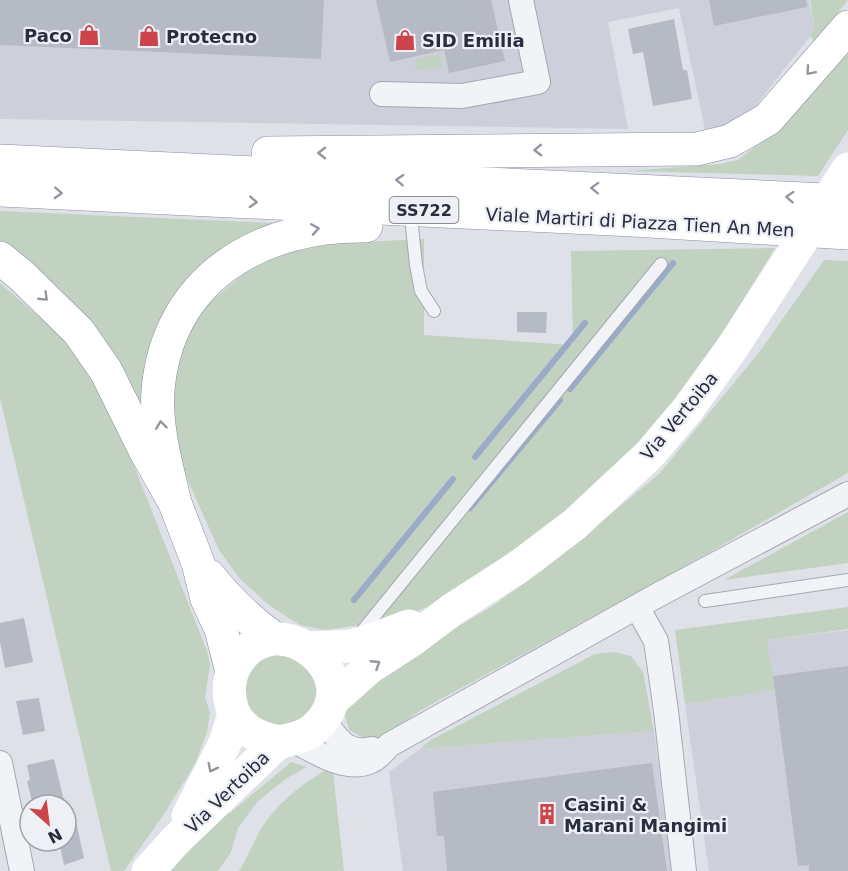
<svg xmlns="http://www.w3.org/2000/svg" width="848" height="871" viewBox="0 0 848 871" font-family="'DejaVu Sans',sans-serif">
<rect width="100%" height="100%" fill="#dfe1e8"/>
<g fill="#cdd0da">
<polygon points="0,0 809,0 815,30 754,108 724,127 705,129 679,8 608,22 628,129 0,119"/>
<polygon points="848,630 848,871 709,871 685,704 774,690 767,640"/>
<polygon points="654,731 672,871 403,871 389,772 420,749"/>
</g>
<g fill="#c2d2c0">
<polygon points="810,0 848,0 815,42 810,36 815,30"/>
<polygon points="848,44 848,130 818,176 627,171 720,164 738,160 770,135"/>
<polygon points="440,54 443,67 416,70 414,63 417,59"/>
<polygon points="0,211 297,224 203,269 155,451 0,245"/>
<polygon points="424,239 424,335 573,345 571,251 775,248 694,380 657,426 565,515 428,607 388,621 325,630 300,625 270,606 240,579 219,550 188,481 173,446 170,402 184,340 207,305 247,271 285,252 340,243"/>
<polygon points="824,260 848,261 848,473 687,565 421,710 387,734 370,741 349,730 344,712 372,677 491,607 547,567 660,473 760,351"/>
<polygon points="0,283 59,334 82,364 103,398 129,453 207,651 210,665 205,697 210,713 207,732 195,764 164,814 124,871 111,871 0,398"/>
<polygon points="848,512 848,563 724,580"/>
<polygon points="848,607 848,629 767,640 775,690 685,704 675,630"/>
<polygon points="614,652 631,656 643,672 654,731 420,749 429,741 595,654"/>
<path d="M277,655L291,656L312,671L319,696L309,719L264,729L242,701C246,673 247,663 277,655Z"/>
<polygon points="291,762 307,767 287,778 258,801 238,828 231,852 218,871 171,871 224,810 230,813"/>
<path d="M327,769L333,772L344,871H239C248,857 253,842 261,829C278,802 301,785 327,769Z"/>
</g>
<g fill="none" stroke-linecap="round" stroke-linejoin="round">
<g stroke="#9aabc8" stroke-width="6">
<polyline points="570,389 673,263"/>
<polyline points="475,457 585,323"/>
<polyline points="470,508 560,400"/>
<polyline points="354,600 453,479"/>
</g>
</g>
<g fill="#b6bac5">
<polygon points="0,0 324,0 321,59 0,45"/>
<polygon points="376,0 491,0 505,61 449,73 444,50 390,62"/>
<polygon points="709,0 806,0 807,7 714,26"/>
<polygon points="674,19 683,70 687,70 692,99 653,106 643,52 633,54 628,29"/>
<polygon points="517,312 547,312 546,333 517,332"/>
<polygon points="24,618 33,662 5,668 0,642 0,623"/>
<polygon points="848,666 848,871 809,871 809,865 798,866 773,676"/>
<polygon points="39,698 45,731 23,735 16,701"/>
<polygon points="54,759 65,805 33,805 27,781 30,780 27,765"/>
<polygon points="652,763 667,871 447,871 444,836 437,836 433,792"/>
<polygon points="73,808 84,858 64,865 59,841 66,841 66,809"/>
</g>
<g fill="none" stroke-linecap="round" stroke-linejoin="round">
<defs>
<g id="service">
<polyline points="412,227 416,265 421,291 434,311"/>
<polyline points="705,601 848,580"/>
<polyline points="359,635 661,264"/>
</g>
<g id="minor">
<polyline points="382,94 462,96 538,82 521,0"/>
<polyline points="637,607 656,641 666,711 684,871"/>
<path d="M323,720C338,739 345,755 372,749"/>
<path d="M293,740C315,751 345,773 371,761C378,758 384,751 389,745L658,595L848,494"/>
<polyline points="0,763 22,871"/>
</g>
<g id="trunk">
<polyline points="268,153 697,149 730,141 768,119 848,27"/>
<polyline points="0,161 848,201"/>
<polyline points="0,190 633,220 848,233"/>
<polyline points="0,258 22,276 79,332 106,371 145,450 175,503 198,563 207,599 221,629 232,672"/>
<path d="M175,503C167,467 155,427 158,390C168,278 261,224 366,226"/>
<path d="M209,576C229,601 249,621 275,639"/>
</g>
</defs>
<use href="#service" stroke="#a4a8b2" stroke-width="14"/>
<use href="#minor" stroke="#a4a8b2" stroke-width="26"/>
<use href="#trunk" stroke="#868d9e" stroke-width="34"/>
<use href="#service" stroke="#f1f3f6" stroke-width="12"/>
<use href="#minor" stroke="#f1f3f6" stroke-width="24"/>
<g stroke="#fff" stroke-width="33">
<polyline points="309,648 350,646 369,641 409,626"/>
<polyline points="332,701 369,668 412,640 453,609 517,568 575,524 650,454 688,409 732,348"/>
<polyline points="188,816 225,743 234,714"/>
<path d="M148,871L174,842L267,753C271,749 277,743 282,742C294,738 305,738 315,728C373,675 275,600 237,663C228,678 227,694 233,711C241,731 260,739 281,742"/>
</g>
<use href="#trunk" stroke="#fff" stroke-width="33"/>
<polyline stroke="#fff" stroke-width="33" points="732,348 848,169"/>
</g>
<defs><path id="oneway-chevron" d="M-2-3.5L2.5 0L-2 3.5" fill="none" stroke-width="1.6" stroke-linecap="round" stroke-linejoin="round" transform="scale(1.5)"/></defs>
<g stroke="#94969f">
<use href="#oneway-chevron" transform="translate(810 71) rotate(131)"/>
<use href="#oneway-chevron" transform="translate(538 150) rotate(179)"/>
<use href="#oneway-chevron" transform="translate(322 153) rotate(180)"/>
<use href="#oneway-chevron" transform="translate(400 180) rotate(-177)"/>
<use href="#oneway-chevron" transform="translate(595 188) rotate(-178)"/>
<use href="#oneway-chevron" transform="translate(58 193) rotate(3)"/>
<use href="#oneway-chevron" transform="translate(790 197) rotate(-177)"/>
<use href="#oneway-chevron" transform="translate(253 202) rotate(3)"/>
<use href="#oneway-chevron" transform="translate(315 229) rotate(-9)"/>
<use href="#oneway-chevron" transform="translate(44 297) rotate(44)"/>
<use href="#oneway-chevron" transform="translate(161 425) rotate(-97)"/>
<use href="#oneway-chevron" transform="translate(376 664) rotate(-33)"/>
<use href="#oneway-chevron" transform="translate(212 768) rotate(117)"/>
</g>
<defs>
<symbol id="shop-bare" viewBox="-9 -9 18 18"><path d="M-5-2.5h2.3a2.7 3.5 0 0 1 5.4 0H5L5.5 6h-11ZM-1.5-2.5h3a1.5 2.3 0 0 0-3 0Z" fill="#cc4449" stroke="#eef0f6" stroke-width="2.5" paint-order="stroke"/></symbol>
<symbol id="building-bare" viewBox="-9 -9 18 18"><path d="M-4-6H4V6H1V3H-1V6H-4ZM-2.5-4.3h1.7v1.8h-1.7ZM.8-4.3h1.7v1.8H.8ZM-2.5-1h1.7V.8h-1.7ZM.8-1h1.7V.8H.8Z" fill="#cc4449" stroke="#eef0f6" stroke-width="2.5" paint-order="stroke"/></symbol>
</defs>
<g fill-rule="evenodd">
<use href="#shop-bare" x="74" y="20" width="30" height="30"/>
<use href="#shop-bare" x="134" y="21" width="30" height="30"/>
<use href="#shop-bare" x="390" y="25" width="30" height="30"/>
<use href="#building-bare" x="532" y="799" width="30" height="30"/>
</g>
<g text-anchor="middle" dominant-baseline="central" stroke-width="4.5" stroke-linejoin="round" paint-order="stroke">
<rect fill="#eef0f6" stroke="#636876" stroke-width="1.5" x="389.5" y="197" width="69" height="26" rx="4.5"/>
<g font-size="16" font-weight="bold" fill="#282e3f">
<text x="424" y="210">SS722</text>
</g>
<g font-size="18" font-weight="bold" fill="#282e3f" stroke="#eef0f6" text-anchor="start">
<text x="72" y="35" text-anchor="end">Paco</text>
<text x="166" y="36">Protecno</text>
<text x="422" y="40">SID Emilia</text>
<text x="564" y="804">Casini &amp;<tspan x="564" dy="21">Marani Mangimi</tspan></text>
</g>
<g font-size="18" fill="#282e3f" stroke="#eef0f6">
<text transform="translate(640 222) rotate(3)">Viale Martiri di Piazza Tien An Men</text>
<text transform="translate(679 416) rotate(-50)">Via Vertoiba</text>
<text transform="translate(227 792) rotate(-44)">Via Vertoiba</text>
</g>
</g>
<g transform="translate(48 823) rotate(152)"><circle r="28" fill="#eef0f6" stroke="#9fa2ad" stroke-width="1.5"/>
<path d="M0-4.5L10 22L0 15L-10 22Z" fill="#cc4449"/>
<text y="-9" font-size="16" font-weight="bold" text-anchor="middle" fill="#282e3f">N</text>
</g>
</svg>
